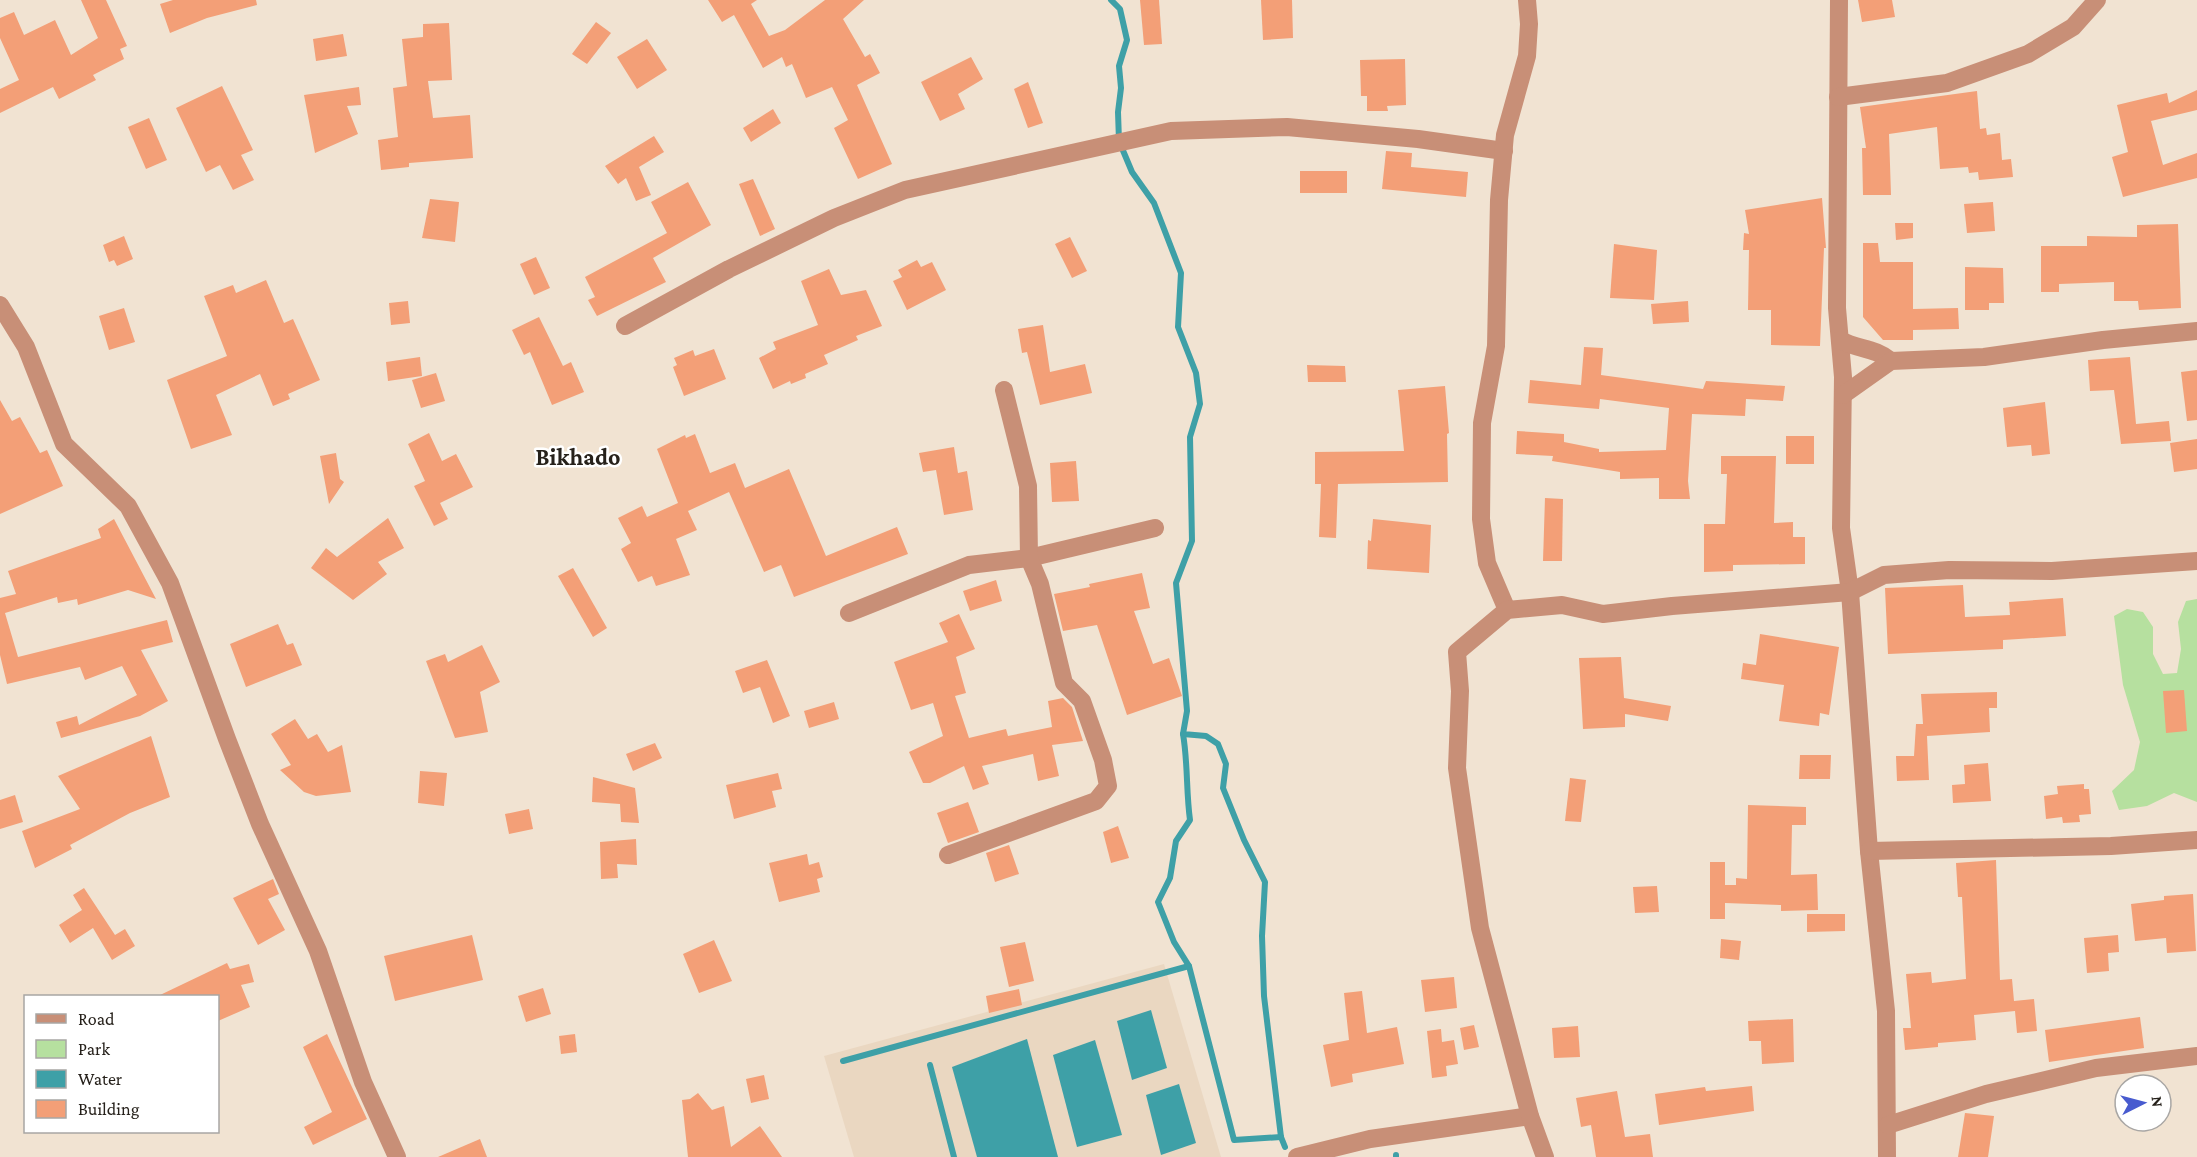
<svg xmlns="http://www.w3.org/2000/svg" width="2197" height="1157" viewBox="0 0 2197 1157" font-family="'Crimson Pro',serif">
<rect width="100%" height="100%" fill="#f1e3d2"/>
<polygon fill="#ead7c1" points="1164,964 1221,1157 854,1157 824,1056"/>
<polygon fill="#b6e09f" points="2197,599 2197,802 2174,793 2147,806 2119,810 2112,791 2134,770 2140,742 2123,685 2114,616 2127,609 2143,612 2153,627 2153,654 2163,674 2177,673 2181,649 2178,622 2186,601"/>
<g fill="#3ea0a7">
<polygon points="1151,1010 1167,1068 1132,1080 1117,1021"/>
<polygon points="1027,1039 1058,1157 977,1157 952,1067"/>
<polygon points="1095,1040 1122,1135 1077,1147 1053,1055"/>
<polygon points="1179,1084 1196,1143 1161,1155 1146,1095"/>
</g>
<g fill="none" stroke-linecap="round" stroke-linejoin="round">
<g stroke="#3ea0a7" stroke-width="6">
<polyline points="1111,0 1120,9 1127,40 1119,66 1121,88 1118,112 1119,141 1132,172 1154,203 1181,273 1178,327 1196,373 1200,404 1190,437 1192,541 1176,583 1187,711 1183,734 1206,736 1218,744 1226,764 1223,788 1244,840 1265,882 1262,936 1264,996 1281,1137 1285,1147"/>
<path d="M1183,734C1188,763 1186,791 1190,820L1176,841L1170,878L1158,902L1174,942L1189,966L1234,1140L1281,1137"/>
<polyline points="843,1061 1189,966"/>
<polyline points="930,1065 954,1157"/>
<polyline points="1396,1155 1396,1157"/>
</g>
</g>
<g fill="#f39f77">
<polygon points="81,0 106,0 127,46 120,49 124,59 93,75 96,80 59,99 53,87 0,113 0,89 19,80 0,38 0,18 14,12 24,35 55,20 71,55 98,38"/>
<polygon points="173,0 256,0 257,5 207,18 170,33 160,4"/>
<polygon points="708,0 757,0 751,4 769,36 785,30 825,0 864,0 843,19 865,57 870,54 880,73 857,85 892,164 858,179 834,128 848,120 832,87 806,98 792,64 786,67 782,57 763,68 734,15 722,22"/>
<polygon points="1140,0 1159,0 1162,44 1144,45"/>
<polygon points="1261,0 1292,0 1293,38 1263,40"/>
<polygon points="1858,0 1892,0 1895,17 1862,22"/>
<polygon points="596,22 611,33 587,64 572,54"/>
<polygon points="449,23 452,80 428,81 433,118 470,115 473,158 409,163 409,167 381,170 378,140 398,137 393,88 407,86 402,39 423,37 423,24"/>
<polygon points="343,34 347,56 316,61 313,39"/>
<polygon points="647,39 667,70 637,89 617,57"/>
<polygon points="971,57 983,79 958,94 965,109 940,121 921,82"/>
<polygon points="1405,59 1406,105 1387,106 1388,111 1367,111 1367,96 1361,96 1360,60"/>
<polygon points="1028,82 1043,123 1028,128 1014,89"/>
<polygon points="222,86 253,150 241,155 254,180 233,190 220,165 206,172 176,108"/>
<polygon points="359,87 361,105 347,106 358,134 315,153 304,95"/>
<polygon points="2197,90 2197,110 2151,121 2163,165 2197,153 2197,178 2123,197 2112,157 2128,152 2117,105 2167,93 2169,103"/>
<polygon points="1977,91 1980,129 1986,128 1987,135 2000,133 2002,160 2011,159 2013,177 1979,180 1978,172 1969,173 1968,167 1940,169 1937,127 1889,134 1891,195 1863,195 1862,148 1866,148 1860,107"/>
<polygon points="773,109 781,123 751,142 743,128"/>
<polygon points="149,118 167,160 146,169 128,127"/>
<polygon points="654,136 664,152 639,167 651,195 636,201 626,178 618,184 605,166"/>
<polygon points="1386,151 1412,153 1411,167 1468,172 1466,197 1382,189"/>
<rect x="1300" y="171" width="47" height="22"/>
<polygon points="753,179 775,229 760,236 739,184"/>
<polygon points="688,182 711,225 653,258 666,282 597,316 588,300 595,297 585,277 667,233 651,202"/>
<polygon points="1822,198 1826,248 1824,248 1820,346 1771,345 1771,310 1748,310 1749,250 1743,250 1744,233 1749,234 1745,210"/>
<polygon points="430,199 459,202 455,242 422,238"/>
<polygon points="1993,202 1995,231 1967,233 1964,204"/>
<polygon points="1895,223 1913,223 1913,238 1896,240"/>
<polygon points="2178,224 2181,308 2139,310 2138,301 2114,301 2114,282 2059,284 2059,292 2041,292 2041,246 2087,246 2087,236 2137,237 2137,225"/>
<polygon points="124,236 133,259 117,266 114,260 109,262 103,245"/>
<polygon points="1070,237 1087,271 1072,278 1055,244"/>
<polygon points="1863,243 1878,243 1880,262 1913,262 1913,309 1958,308 1959,329 1913,330 1913,340 1883,340 1863,317"/>
<polygon points="1614,244 1657,250 1654,300 1610,298"/>
<polygon points="536,257 550,288 534,295 520,264"/>
<polygon points="917,260 921,267 932,262 946,290 907,310 893,281 902,277 898,270"/>
<polygon points="1965,267 2003,268 2004,303 1989,303 1989,310 1965,310"/>
<polygon points="829,269 841,295 866,290 882,326 856,336 858,340 824,355 828,364 805,374 806,378 791,384 790,381 773,389 759,358 776,349 773,342 818,325 801,281"/>
<polygon points="266,280 284,323 293,319 320,380 288,394 290,399 273,406 260,374 216,395 232,435 191,449 167,380 227,356 204,296 233,285 236,293"/>
<polygon points="408,301 410,323 391,325 389,303"/>
<polygon points="1688,301 1689,322 1653,324 1651,304"/>
<polygon points="124,308 135,342 109,350 99,316"/>
<polygon points="539,317 563,366 571,362 584,392 552,405 530,352 524,355 512,330"/>
<polygon points="1043,325 1050,372 1085,364 1092,393 1040,405 1027,352 1022,353 1018,329"/>
<polygon points="1584,347 1603,348 1601,375 1703,389 1706,381 1785,386 1783,401 1746,399 1745,416 1692,414 1688,481 1690,499 1659,499 1659,478 1620,479 1620,472 1552,461 1553,456 1516,454 1517,431 1564,434 1564,442 1599,449 1599,452 1666,450 1669,408 1600,399 1599,409 1528,403 1530,380 1581,385"/>
<polygon points="714,349 726,379 684,396 673,367 677,365 674,358 693,350 695,356"/>
<polygon points="420,357 422,376 388,381 386,362"/>
<polygon points="2130,357 2136,424 2169,421 2171,441 2121,444 2114,390 2090,391 2088,360"/>
<polygon points="1307,365 1345,366 1346,382 1308,382"/>
<polygon points="2197,370 2197,420 2187,421 2181,372"/>
<polygon points="436,373 445,401 421,408 412,380"/>
<polygon points="1445,386 1449,433 1447,434 1448,482 1338,484 1336,538 1319,537 1321,484 1315,484 1315,452 1404,451 1398,390"/>
<polygon points="0,400 12,421 20,417 40,453 47,450 63,486 0,514"/>
<polygon points="2045,402 2050,454 2032,456 2031,445 2007,447 2003,408"/>
<polygon points="429,433 442,461 456,454 473,487 440,503 448,519 434,526 414,486 425,481 408,444"/>
<polygon points="695,434 710,473 735,463 745,488 789,469 826,556 897,527 908,554 794,597 781,565 764,572 729,492 688,511 697,530 676,539 690,575 656,586 652,576 638,582 621,549 631,543 618,518 642,506 647,517 678,503 657,449 685,435 686,438"/>
<rect x="1786" y="436" width="28" height="28"/>
<polygon points="2197,439 2197,469 2174,472 2170,443"/>
<polygon points="954,447 958,473 967,471 973,510 944,515 936,470 923,472 919,453"/>
<polygon points="336,453 340,479 344,482 329,504 320,456"/>
<polygon points="1721,456 1776,456 1774,523 1793,522 1793,537 1805,537 1805,564 1733,565 1733,571 1704,572 1704,524 1725,524 1727,474 1721,474"/>
<polygon points="1076,461 1079,501 1052,502 1050,463"/>
<polygon points="1545,498 1563,499 1562,561 1543,561"/>
<polygon points="388,518 404,548 378,562 387,574 353,600 311,568 326,548 337,557"/>
<polygon points="114,519 156,599 128,590 78,605 77,599 58,603 57,597 5,613 18,657 167,620 173,642 141,650 168,701 140,716 61,738 56,722 77,716 79,725 137,695 122,666 85,680 80,667 7,684 0,655 0,598 16,594 8,571 101,538 98,529"/>
<polygon points="1373,519 1431,525 1429,573 1367,569 1368,540 1371,541"/>
<polygon points="573,568 607,628 593,637 558,576"/>
<polygon points="1142,573 1150,608 1134,611 1153,664 1169,658 1182,696 1127,715 1097,625 1063,631 1054,594 1090,587 1089,584"/>
<polygon points="996,580 1002,601 970,611 963,591"/>
<polygon points="1963,585 1965,617 2010,615 2009,602 2063,598 2066,636 2003,640 2003,649 1888,654 1885,588"/>
<polygon points="959,614 975,649 956,657 966,693 955,696 969,738 1006,729 1008,736 1052,727 1048,701 1063,698 1072,707 1083,741 1052,745 1059,776 1038,781 1033,754 982,766 989,784 973,790 964,766 930,783 923,783 909,752 943,736 933,703 911,710 894,662 948,642 939,623"/>
<polygon points="278,624 287,645 293,643 302,665 246,687 230,644"/>
<polygon points="1760,634 1839,647 1829,715 1820,713 1819,726 1779,721 1784,685 1741,679 1743,663 1756,665"/>
<polygon points="482,645 500,682 480,692 488,732 455,738 426,661 445,654 448,662"/>
<polygon points="1621,657 1624,698 1671,706 1668,721 1625,714 1625,727 1583,729 1579,658"/>
<polygon points="767,660 790,716 773,723 760,687 743,693 735,671"/>
<polygon points="2184,690 2187,731 2166,733 2163,691"/>
<polygon points="1997,692 1997,708 1989,708 1990,732 1927,736 1929,780 1897,781 1896,756 1914,756 1916,724 1923,724 1921,694"/>
<polygon points="834,702 839,719 809,728 804,711"/>
<polygon points="295,719 308,739 317,734 328,752 342,745 351,792 316,796 304,792 280,770 291,765 271,734"/>
<polygon points="151,736 170,797 130,813 70,845 72,849 35,868 22,831 80,809 58,776"/>
<polygon points="655,743 662,758 633,771 626,754"/>
<polygon points="1800,755 1831,755 1830,779 1799,779"/>
<polygon points="1988,763 1991,801 1953,803 1952,785 1965,784 1964,765"/>
<polygon points="420,771 447,773 444,806 418,803"/>
<polygon points="778,773 782,789 772,791 776,807 734,819 726,785"/>
<polygon points="593,777 635,788 639,823 621,822 620,804 592,802"/>
<polygon points="1570,778 1586,780 1581,822 1565,821"/>
<polygon points="2084,784 2084,789 2089,789 2091,814 2079,815 2080,822 2063,823 2062,817 2046,819 2044,796 2058,794 2057,786"/>
<polygon points="15,795 23,822 0,829 0,800"/>
<polygon points="968,802 979,832 948,843 937,813"/>
<polygon points="1748,805 1806,807 1806,825 1792,825 1791,875 1817,874 1818,910 1781,911 1781,905 1725,903 1725,919 1710,919 1710,862 1725,862 1725,885 1736,885 1736,878 1747,879"/>
<polygon points="529,809 533,829 509,834 505,814"/>
<polygon points="1118,826 1129,858 1111,863 1103,832"/>
<polygon points="636,839 637,865 617,864 618,878 601,879 600,842"/>
<polygon points="1009,845 1019,874 995,882 986,853"/>
<polygon points="807,854 809,865 819,862 823,877 817,879 820,892 779,902 769,863"/>
<polygon points="1996,860 2000,980 2012,979 2014,1001 2034,999 2037,1031 2017,1033 2015,1011 1974,1015 1976,1040 1938,1043 1938,1047 1905,1050 1903,1028 1911,1028 1906,974 1931,972 1932,983 1966,979 1962,897 1958,897 1956,863"/>
<polygon points="273,879 279,894 268,899 285,930 258,945 233,898"/>
<polygon points="1657,886 1659,912 1635,913 1633,887"/>
<polygon points="84,888 115,935 125,929 135,946 112,960 93,928 70,943 59,925 82,910 73,895"/>
<polygon points="2193,894 2196,951 2167,953 2166,938 2135,941 2131,904 2164,900 2164,896"/>
<polygon points="1807,914 1845,914 1845,931 1807,932"/>
<polygon points="472,935 483,980 395,1001 384,956"/>
<polygon points="2118,935 2119,952 2108,953 2109,971 2087,973 2084,938"/>
<polygon points="1721,939 1741,941 1739,960 1720,958"/>
<polygon points="714,940 732,981 699,993 683,954"/>
<polygon points="1025,942 1034,981 1009,987 1000,947"/>
<polygon points="227,963 230,969 249,964 254,982 241,985 250,1007 218,1021 218,996 158,996"/>
<polygon points="1454,977 1457,1008 1425,1012 1421,980"/>
<polygon points="543,988 551,1014 526,1022 518,996"/>
<polygon points="1019,989 1022,1005 989,1013 986,996"/>
<polygon points="1362,991 1367,1033 1397,1027 1404,1064 1352,1074 1353,1082 1331,1087 1323,1045 1349,1040 1344,993"/>
<polygon points="2140,1017 2144,1048 2049,1062 2045,1030"/>
<polygon points="1793,1019 1794,1062 1762,1064 1761,1041 1749,1041 1748,1021"/>
<polygon points="1474,1025 1479,1047 1464,1050 1460,1028"/>
<polygon points="1578,1026 1580,1057 1554,1058 1552,1028"/>
<polygon points="1441,1029 1442,1042 1454,1040 1458,1064 1446,1066 1447,1076 1432,1078 1427,1031"/>
<polygon points="327,1034 367,1119 313,1145 304,1127 332,1112 303,1047"/>
<polygon points="575,1034 577,1052 561,1054 559,1036"/>
<polygon points="764,1075 769,1099 751,1103 746,1079"/>
<polygon points="1752,1086 1754,1111 1659,1125 1655,1094 1705,1087 1706,1091"/>
<polygon points="1617,1091 1625,1137 1650,1134 1653,1157 1596,1157 1591,1125 1581,1127 1576,1098"/>
<polygon points="698,1093 712,1110 724,1106 731,1147 760,1126 782,1157 688,1157 682,1100 690,1099"/>
<polygon points="1965,1113 1994,1116 1988,1157 1958,1157"/>
<polygon points="480,1139 487,1157 438,1157"/>
</g>
<g fill="none" stroke-linecap="round" stroke-linejoin="round">
<g stroke="#c88f77" stroke-width="18">
<polyline points="1839,0 1837,308 1843,377 1841,528 1850,592 1869,851 1886,1011 1887,1157"/>
<polyline points="1838,97 1947,83 2028,54 2073,27 2097,0"/>
<polyline points="0,305 26,347 64,444 128,506 170,583 227,739 260,824 318,951 363,1082 397,1157"/>
<polyline points="625,326 729,269 834,218 905,190 1171,131 1287,127 1418,139 1504,151"/>
<path d="M1840,340C1859,350 1874,347 1891,361"/>
<polyline points="1843,395 1891,361 1984,357 2103,340 2197,331"/>
<polyline points="1507,610 1487,563 1481,519 1482,423 1496,346 1499,200 1505,135 1527,56 1529,24 1527,0"/>
<polyline points="849,613 969,565 1029,558 1155,528"/>
<polyline points="1869,851 2111,846 2197,840"/>
<polyline points="948,855 1096,801 1108,786 1103,760 1082,701 1064,683 1040,584 1029,558 1028,486 1004,390"/>
<polyline points="1888,1125 1986,1094 2096,1068 2197,1056"/>
<polyline points="1297,1157 1370,1139 1530,1116"/>
<polyline points="1545,1157 1530,1116 1480,928 1457,768 1460,691 1457,652 1507,610 1562,605 1603,614 1672,606 1850,592 1884,575 1949,570 2052,571 2197,561"/>
</g>
</g>
<g text-anchor="middle" dominant-baseline="central" stroke-width="5" stroke-linejoin="round" paint-order="stroke">
<g font-size="24" font-weight="bold" fill="#26211b" stroke="#fff">
<text x="578" y="456">Bikhado</text>
</g>
</g>
<rect x="24" y="995" width="195" height="138" fill="#ffffff" stroke="#a8a6a4" stroke-width="1.5"/>
<rect x="36" y="1014" width="30" height="9" fill="#c88f77" stroke="#a8a6a4" stroke-width="1.5"/>
<text x="78" y="1025" font-size="18" fill="#26211b">Road</text>
<rect x="36" y="1040" width="30" height="18" fill="#b6e09f" stroke="#a8a6a4" stroke-width="1.5"/>
<text x="78" y="1055" font-size="18" fill="#26211b">Park</text>
<rect x="36" y="1070" width="30" height="18" fill="#3ea0a7" stroke="#a8a6a4" stroke-width="1.5"/>
<text x="78" y="1085" font-size="18" fill="#26211b">Water</text>
<rect x="36" y="1100" width="30" height="18" fill="#f39f77" stroke="#a8a6a4" stroke-width="1.5"/>
<text x="78" y="1115" font-size="18" fill="#26211b">Building</text>
<g transform="translate(2143 1103) rotate(84)"><circle r="28" fill="#ffffff" stroke="#a8a6a4" stroke-width="1.5"/>
<path d="M0-4.5L10 22L0 15L-10 22Z" fill="#485bcf"/>
<text y="-9" font-size="16" font-weight="bold" text-anchor="middle" fill="#26211b">N</text>
</g>
</svg>
